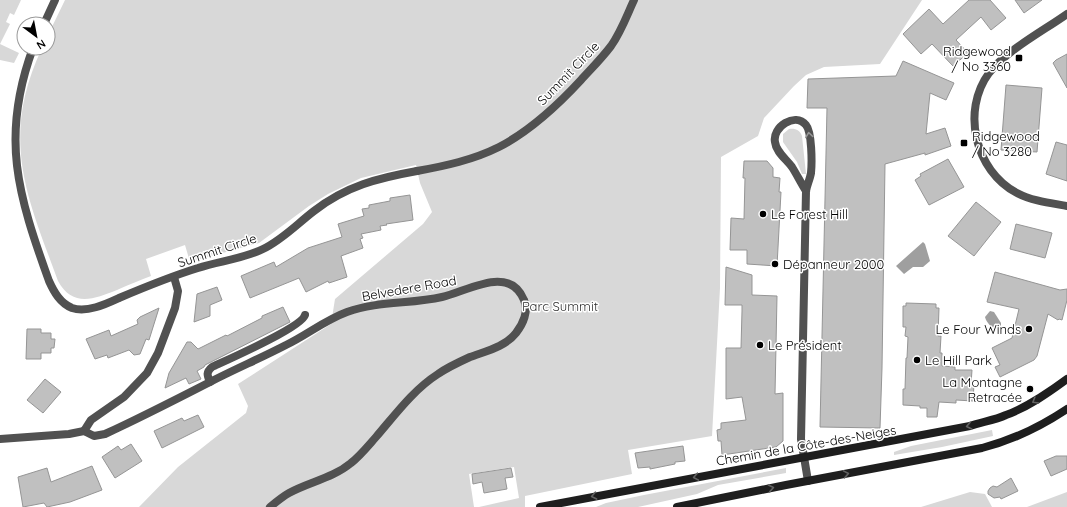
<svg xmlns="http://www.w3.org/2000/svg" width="1067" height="507" viewBox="0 0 1067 507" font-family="Quicksand,sans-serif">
<rect width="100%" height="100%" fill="#fff"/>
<g fill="#d8d8d8">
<polygon points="0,0 21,0 14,15 10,13 6,22 10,24 0,44 19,53 14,63 0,60"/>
<path d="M65,0H922L880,64L824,67L806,75L794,86L764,118L758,136L721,157L720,288L712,436L628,450L632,474L525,496V507H479L519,498L514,467L469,474L474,507H139L178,467L246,413L248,406L238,384L331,324L335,299L423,224L432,212L420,183L416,165L361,178L328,194L309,206L259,243L190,262L185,245L146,259L151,276C140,280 128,285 117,290C94,299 73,308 58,281C26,194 0,138 42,48H48V35Z"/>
<path d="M789,129C795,128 800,130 802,136L806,174H802L797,162L783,142V134Z"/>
<polygon points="992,430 993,436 942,447 894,455 894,452 911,446"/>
<polygon points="786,468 786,473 718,485 697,494 638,507 596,507 606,503 644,495"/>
<polygon points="970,492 985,494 992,507 921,507"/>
<polygon points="1067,492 1067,507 1027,507"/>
</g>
<g fill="#9f9f9f">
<polygon points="923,242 925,244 930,261 923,267 913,267 904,274 896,266"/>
<path d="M990,311L994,312L1001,323V326L998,329C992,329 986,322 985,317Z"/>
</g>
<g fill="#c0c0c0" stroke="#959595">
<polygon points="969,0 990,0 1006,18 991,30 981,17 956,40 968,53 953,66 932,44 921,54 903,34 929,9 943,24"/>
<polygon points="1015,0 1042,0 1024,13"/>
<polygon points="1067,54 1067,88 1053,63 1056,60"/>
<polygon points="903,61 954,83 946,100 930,93 926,134 945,128 951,146 925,155 925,153 885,164 882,368 880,428 820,427 827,108 807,108 808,79 896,76"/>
<polygon points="1006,85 1042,88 1037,152 1001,150"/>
<polygon points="1056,142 1067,145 1067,181 1046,174"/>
<polygon points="948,159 964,187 929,205 915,180 921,176 920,174"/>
<polygon points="744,161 767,161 773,168 773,177 780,178 779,192 781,192 777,266 747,264 747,250 730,250 731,218 744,219 745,178 743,178"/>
<polygon points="410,195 413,220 386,224 387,225 380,226 381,230 361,234 363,238 360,239 363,248 341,256 347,277 329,283 328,281 306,292 299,278 250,298 241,276 274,262 276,267 308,248 342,237 338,224 364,216 362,209 369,208 369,205 390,201 390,198"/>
<polygon points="976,202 1001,222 974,256 948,236"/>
<polygon points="1016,224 1052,233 1045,258 1010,249"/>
<polygon points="726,267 752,275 752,295 777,296 775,394 783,393 783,441 776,447 722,455 721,441 718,441 717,430 721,429 721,423 746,420 742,397 726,399 726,348 741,348 742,311 742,305 725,305"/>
<polygon points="995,272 1060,290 1067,289 1067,300 1062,320 1059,319 1058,320 1048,314 1037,356 1034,360 1000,377 995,367 1000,365 992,348 1012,338 1019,309 987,302"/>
<polygon points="217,287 222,300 210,305 210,316 194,322 197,294"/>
<polygon points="906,303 936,304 936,308 939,308 938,336 941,336 940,353 942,353 942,366 955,367 955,370 972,370 971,384 974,384 973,401 956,400 956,403 939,402 937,417 927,417 927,408 920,408 920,406 903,405 903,389 905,389 906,358 907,358 908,337 905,336 906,327 903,327 903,306 906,306"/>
<polygon points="283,307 290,322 288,323 205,365 204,367 197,371 201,379 189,384 186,378 165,388 169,373 187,342 191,342 198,349 226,335 227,336 262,318 262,316"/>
<polygon points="159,308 149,340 146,339 140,354 134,355 129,350 108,358 107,355 95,359 86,339 109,330 111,336 138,324 137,320 140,317"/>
<polygon points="27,329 41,329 41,333 51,333 51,339 55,339 54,348 51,348 51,353 41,353 41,359 26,359"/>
<polygon points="45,379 61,392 43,413 27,400"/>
<polygon points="198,415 204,427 162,448 154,431 182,418 184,421"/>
<polygon points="131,444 142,461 115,478 102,457 118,446 121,450"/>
<polygon points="683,446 685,461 675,462 675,464 650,469 650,467 638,468 635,453"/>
<polygon points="1056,456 1067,456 1067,469 1051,476 1044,461"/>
<polygon points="92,466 102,490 70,502 47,507 44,503 23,507 18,477 47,468 51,482"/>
<polygon points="511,468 513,477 505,478 507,489 484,493 482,482 473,484 472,474"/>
<polygon points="1011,478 1018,491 1001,499 1000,497 994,498 988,494 988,491 990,488 993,486 997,487"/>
</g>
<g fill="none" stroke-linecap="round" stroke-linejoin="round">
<path stroke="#515151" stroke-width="8" d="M417,171C445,166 473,160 499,147C530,131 557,106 581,80C591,69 602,58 611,46C621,32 627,15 634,0"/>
<g stroke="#515151" stroke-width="8">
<path d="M1067,14C1043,31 1007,50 989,73C961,111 975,171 1017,193C1032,201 1050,203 1067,206"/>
<polyline points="44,24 55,0"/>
<path d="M33,48C0,137 18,195 49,281C54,292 60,303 72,308C87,313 106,304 119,298C145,287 172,276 198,268C219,261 243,259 263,249C282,240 297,224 314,211C346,186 378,178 417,171"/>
<path d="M806,191C801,183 797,175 792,167C786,159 776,152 775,142C772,127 795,112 806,125C812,132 812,163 811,173C810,179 807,185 806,191L801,439L808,481"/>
<path d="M210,382C207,375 206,372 212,367C227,360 302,327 305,315"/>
<polyline points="84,431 91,420 124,397 147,373 158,353 175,308 178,291 174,277"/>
<path d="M0,439L69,434L84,431L94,436L105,434C140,418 175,400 210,382C235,369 261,358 286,345C307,335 325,320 347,312C377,301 411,304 442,297C468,291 509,264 524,300C529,311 523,324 516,333C505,347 486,351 470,357C459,362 448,367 438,374C413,390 395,415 376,437C368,446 360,456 351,463C333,478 309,482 289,493C282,497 276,502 270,507"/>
</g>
<g stroke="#1e1e1e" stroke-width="8">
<path d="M540,507L970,426C982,422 995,420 1006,415C1028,407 1048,393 1067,379"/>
<path d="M677,507L786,485L982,448C1013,440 1040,427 1067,409"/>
</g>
</g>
<defs><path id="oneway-chevron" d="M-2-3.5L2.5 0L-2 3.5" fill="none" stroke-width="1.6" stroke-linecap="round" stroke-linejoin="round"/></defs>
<use stroke="#979797" href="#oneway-chevron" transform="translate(809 135) rotate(-98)"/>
<g stroke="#626262">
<use href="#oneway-chevron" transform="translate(1035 401) rotate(149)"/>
<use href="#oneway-chevron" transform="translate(969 426) rotate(167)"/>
<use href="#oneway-chevron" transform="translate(846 474) rotate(-10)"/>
<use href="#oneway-chevron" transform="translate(696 477) rotate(170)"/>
<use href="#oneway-chevron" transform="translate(771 488) rotate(-11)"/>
<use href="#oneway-chevron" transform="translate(594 496) rotate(169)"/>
</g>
<g fill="#000" stroke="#fff" stroke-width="1.5">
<rect x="1015" y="54" width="8" height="8" rx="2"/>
<rect x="960" y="139" width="8" height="8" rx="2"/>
<circle cx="763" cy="214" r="4"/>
<circle cx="775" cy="264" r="4"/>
<circle cx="1029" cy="329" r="4"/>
<circle cx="760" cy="345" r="4"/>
<circle cx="917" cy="360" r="4"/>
<circle cx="1030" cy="389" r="4"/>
</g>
<g text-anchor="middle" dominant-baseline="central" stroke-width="3" stroke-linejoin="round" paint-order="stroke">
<g font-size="13" fill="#000" stroke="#fff" text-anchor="start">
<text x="1011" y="51" text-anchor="end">Ridgewood<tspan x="1011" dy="15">/ No 3360</tspan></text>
<text x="972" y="136">Ridgewood<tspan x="972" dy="15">/ No 3280</tspan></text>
<text x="771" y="214">Le Forest Hill</text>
<text x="783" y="264">Dépanneur 2000</text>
<text x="1021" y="329" text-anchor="end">Le Four Winds</text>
<text x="768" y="345">Le Président</text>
<text x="925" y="360">Le Hill Park</text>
<text x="1022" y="382" text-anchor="end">La Montagne<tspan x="1022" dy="15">Retracée</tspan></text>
</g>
<g font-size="13" fill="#000" stroke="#fff">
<text transform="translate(568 73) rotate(-46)">Summit Circle</text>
<text transform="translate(217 250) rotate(-18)">Summit Circle</text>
<text transform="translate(409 288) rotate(-10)">Belvedere Road</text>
<text transform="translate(806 445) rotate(-10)">Chemin de la Côte-des-Neiges</text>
</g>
<g font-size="13" fill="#2f2f2f" stroke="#fff">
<text x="560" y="306">Parc Summit</text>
</g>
</g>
<g transform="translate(36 36) rotate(148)"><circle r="19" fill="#ffffff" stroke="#999999"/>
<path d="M0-3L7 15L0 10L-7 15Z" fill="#000000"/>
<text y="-6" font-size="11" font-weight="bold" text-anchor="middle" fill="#000000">N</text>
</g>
</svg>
